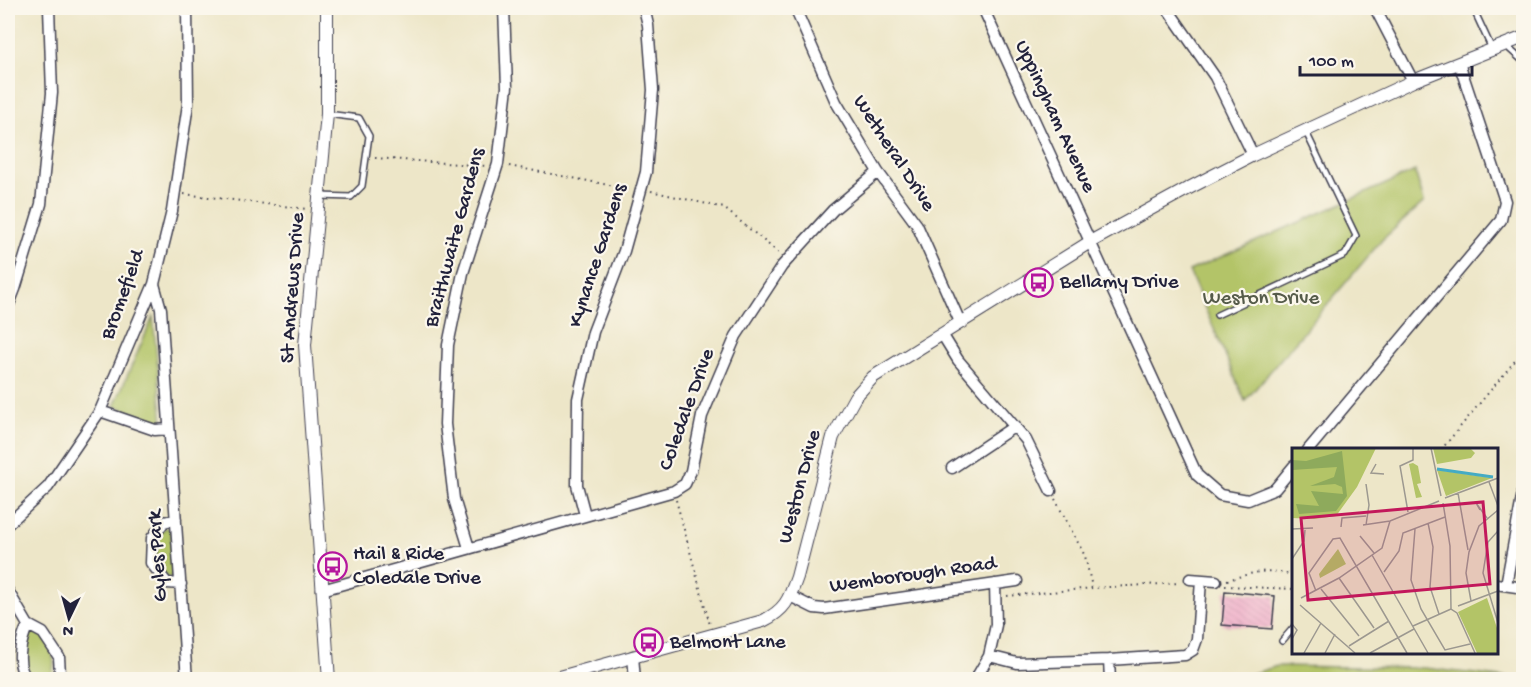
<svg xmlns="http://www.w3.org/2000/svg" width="1531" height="687" font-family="'Gochi Hand',sans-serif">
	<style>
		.green { fill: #b3c467; stroke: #6a7351; stroke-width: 1.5 }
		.building { fill: url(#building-back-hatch) }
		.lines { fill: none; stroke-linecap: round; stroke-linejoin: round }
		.service-casing { stroke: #403f50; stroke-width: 8 }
		.minor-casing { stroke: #403f50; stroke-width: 13 }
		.tertiary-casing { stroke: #403f50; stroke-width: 14 }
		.path { stroke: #403f50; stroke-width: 2; stroke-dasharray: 1.5 4.5; stroke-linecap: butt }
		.service { stroke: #fff; stroke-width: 5 }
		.minor { stroke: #fff; stroke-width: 10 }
		.tertiary { stroke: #fff; stroke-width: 12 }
		.labels { text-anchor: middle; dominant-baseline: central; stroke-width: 4.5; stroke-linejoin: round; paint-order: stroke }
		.street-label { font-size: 21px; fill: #22223b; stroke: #fbf7ec }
		.poi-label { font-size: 21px; fill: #22223b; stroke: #fbf7ec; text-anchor: start }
		.park-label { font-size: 21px; fill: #555b4a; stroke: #fbf7ec }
		.inset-river { fill: none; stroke: #44abc4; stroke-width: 3 }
		.inset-road { fill: none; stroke: #9c9890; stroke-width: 1.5 }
		.view { fill: #c2185b; fill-opacity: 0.15; stroke: #c2185b; stroke-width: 3 }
		.inset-edge { fill: none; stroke: #22223b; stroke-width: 3 }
	</style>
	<defs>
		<pattern id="building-back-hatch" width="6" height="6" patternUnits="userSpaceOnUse" patternTransform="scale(1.5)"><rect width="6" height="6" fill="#efaac6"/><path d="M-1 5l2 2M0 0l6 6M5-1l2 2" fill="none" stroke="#cd92ab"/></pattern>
	</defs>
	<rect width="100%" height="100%" fill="#fbf7ec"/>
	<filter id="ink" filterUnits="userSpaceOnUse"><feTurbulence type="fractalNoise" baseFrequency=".0167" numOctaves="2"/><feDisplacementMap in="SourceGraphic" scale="12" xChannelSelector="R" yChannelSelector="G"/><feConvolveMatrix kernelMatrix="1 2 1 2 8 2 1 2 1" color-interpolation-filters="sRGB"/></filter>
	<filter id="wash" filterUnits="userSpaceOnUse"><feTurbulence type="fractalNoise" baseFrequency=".008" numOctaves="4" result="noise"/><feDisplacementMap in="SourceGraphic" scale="24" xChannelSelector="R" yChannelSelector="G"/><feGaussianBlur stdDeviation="1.35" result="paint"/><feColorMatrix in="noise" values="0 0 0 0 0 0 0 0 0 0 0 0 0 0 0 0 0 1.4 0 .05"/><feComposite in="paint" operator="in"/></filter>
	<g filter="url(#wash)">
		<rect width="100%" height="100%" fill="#ede6c8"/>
		<path class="green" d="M1415,171L1424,202L1382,240L1245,401L1189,271Z
			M153,317L163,423L114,406Z
			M164,528H168L171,532L173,573L172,577L167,578C152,557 151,550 164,528Z
			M29,630C33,631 40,633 43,636C53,647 58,667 49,679H30L21,660Z
			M1277,666L1424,668L1518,679H1236Z"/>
		<g id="blocks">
			<path class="building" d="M1225,591L1275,596L1272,629L1222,625Z"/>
		</g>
	</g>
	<g filter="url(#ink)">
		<use href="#blocks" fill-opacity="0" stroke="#403f50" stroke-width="1.5"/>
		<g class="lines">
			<defs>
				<path id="service" d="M1473,8L1492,49
					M1505,45L1524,62
					M319,196L351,197L362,186L369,136L359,118L327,114
					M1217,315L1345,255L1356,236L1306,132
					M1282,641L1294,627"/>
				<path id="minor" d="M795,8L836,102L878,172L917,225L960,322
					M983,8L1197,475L1220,495L1248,500L1275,489L1294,466
					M1167,8L1215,77L1253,155
					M1375,8L1413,81
					M154,284L161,309L187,680
					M8,307L15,289L41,204L52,93L49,8
					M942,334L958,360L1026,440L1051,491
					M100,411L155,430L169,429
					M1308,450L1501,220L1505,201L1459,63
					M952,468L1015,426
					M585,515L577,485L578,399L593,332L624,251L646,172L653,90L648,25L644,8
					M176,519L164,522L152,538L151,563L167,583L181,584
					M8,524L48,487L100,411L154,284L172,211L188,104L187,8
					M469,548L454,499L445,424L448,345L463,273L498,164L507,87L504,8
					M1190,579L1216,581
					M1496,584L1524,588
					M1506,585L1524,487
					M322,590L674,491L685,484L691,471L702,416L736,336L782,266L833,210L878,172
					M8,591L28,625L43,633L59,657L60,674L57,680
					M790,596L814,608L824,609L1017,581
					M633,656L635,680
					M989,656L1017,663L1109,660L1185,655L1193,650L1197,639L1201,580
					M1109,660L1110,680
					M28,680C14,666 21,639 28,625
					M975,680L989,656L996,625L995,584"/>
				<path id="tertiary" d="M327,8V114L305,345L329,680
					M549,680L763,621C785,610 789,600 797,577L833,437L855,397L873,377L1090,242L1189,188L1253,155L1413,81L1524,37"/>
			</defs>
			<use href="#service" class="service-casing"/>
			<use href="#minor" class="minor-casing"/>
			<use href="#tertiary" class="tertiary-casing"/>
			<path class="path" d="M375,158L486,166
				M509,166L630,189
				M651,191L724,208L780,254
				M184,194L307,209
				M1441,450L1524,350
				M1055,499L1085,556L1092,587
				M676,500L710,625
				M1227,580C1250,574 1270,566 1294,576
				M1225,586L1294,589
				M1007,596L1093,588L1180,583"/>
			<use href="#service" class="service"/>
			<use href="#minor" class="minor"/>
			<use href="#tertiary" class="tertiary"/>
		</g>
	</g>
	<defs>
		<symbol id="bus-ring" viewBox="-11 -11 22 22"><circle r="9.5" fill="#fbf7ec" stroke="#b5179e" stroke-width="1.5"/><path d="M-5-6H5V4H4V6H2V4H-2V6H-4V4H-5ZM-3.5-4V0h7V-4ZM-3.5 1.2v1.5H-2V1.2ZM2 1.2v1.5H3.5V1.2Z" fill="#b5179e"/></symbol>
	</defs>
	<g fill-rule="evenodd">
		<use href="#bus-ring" x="1022" y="266" width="33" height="33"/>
		<use href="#bus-ring" x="316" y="550" width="33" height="33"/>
		<use href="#bus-ring" x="632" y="626" width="33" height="33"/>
	</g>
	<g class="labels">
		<g class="street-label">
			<text transform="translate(1054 117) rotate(65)">Uppingham Avenue</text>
			<text transform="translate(893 154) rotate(57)">Wetheral Drive</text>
			<text transform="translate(456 238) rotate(-75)">Braithwaite Gardens</text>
			<text transform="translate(599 256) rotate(-72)">Kynance Gardens</text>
			<text transform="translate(294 288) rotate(-86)">St Andrews Drive</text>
			<text transform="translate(124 295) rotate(-70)">Bromefield</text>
			<text transform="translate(688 410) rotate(-70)">Coledale Drive</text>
			<text transform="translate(801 487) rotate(-75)">Weston Drive</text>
			<text transform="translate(159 556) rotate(-94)">Gyles Park</text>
			<text transform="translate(913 576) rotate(-8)">Wemborough Road</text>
		</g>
		<g class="poi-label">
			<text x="1060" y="283">Bellamy Drive</text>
			<text x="353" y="555">Hail &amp; Ride<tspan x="353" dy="24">Coledale Drive</tspan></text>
			<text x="670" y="643">Belmont Lane</text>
		</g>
		<g class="park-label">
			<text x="1261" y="299">Weston Drive</text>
		</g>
	</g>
	<g transform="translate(1292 448)">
		<rect width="206" height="206" fill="#ede6c8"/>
		<path d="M0,0H84L65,39L44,68L22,71L0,70ZM141,0H178L183,5L179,10L145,16ZM121,15L126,18L129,35L125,36L130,49L124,50L117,16ZM145,22L200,30L154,48ZM46,101L54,116L28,130L27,126ZM195,150L205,180V205H185L166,164Z" fill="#b3c467"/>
		<path d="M50,3L55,48L44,63L7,66L4,56L27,58L19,43L51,46L50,39L43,36L18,38L42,29L45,19L0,22V12L14,13Z" fill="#8eaa5c"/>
		<path class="inset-river" d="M145,21L201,29"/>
		<path class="inset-road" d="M139,0L149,48M84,16L79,25L92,26M197,34L206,58M74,36L77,57L74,77M166,45L176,102M153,50L206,30M151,55L158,98L159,161L165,165L183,205M188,62L184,55L195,70M116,64L108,18L121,12V0M136,75L141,99L138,139L147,166M71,77L98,73L147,53M49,79L50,70L74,68M0,81L21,80M123,81L119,132L129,161L153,202L178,196M206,83L196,94L191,125L206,175M68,88L82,105M80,107L136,205M0,111L12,93L13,82M92,124L107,103L111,85L153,69M47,130L82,180M29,141L67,188M24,143L17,125L41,91L48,90L115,205M9,150L47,130L90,100L98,73M179,153L174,125L177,104L187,78L206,62M8,157L63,205M166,158L206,143M0,176L5,182L0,191M121,178L159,161M57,198L97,173M12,205L29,175M33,205L43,186M78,205L122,181"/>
		<path class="view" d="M191,54L198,136L16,152L9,70Z"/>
		<rect width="206" height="206" class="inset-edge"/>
	</g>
	<rect width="1531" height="687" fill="none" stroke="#fbf7ec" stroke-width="30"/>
	<g transform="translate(69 618) rotate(185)" stroke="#fbf7ec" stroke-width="4.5" paint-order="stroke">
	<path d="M0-4.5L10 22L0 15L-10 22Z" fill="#22223b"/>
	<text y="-9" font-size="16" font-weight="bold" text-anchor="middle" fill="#22223b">N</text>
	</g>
	<path d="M1300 66v9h172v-9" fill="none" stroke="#22223b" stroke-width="3"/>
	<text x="1309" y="66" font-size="18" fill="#22223b" stroke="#fbf7ec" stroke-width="4.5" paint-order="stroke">100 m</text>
</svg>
